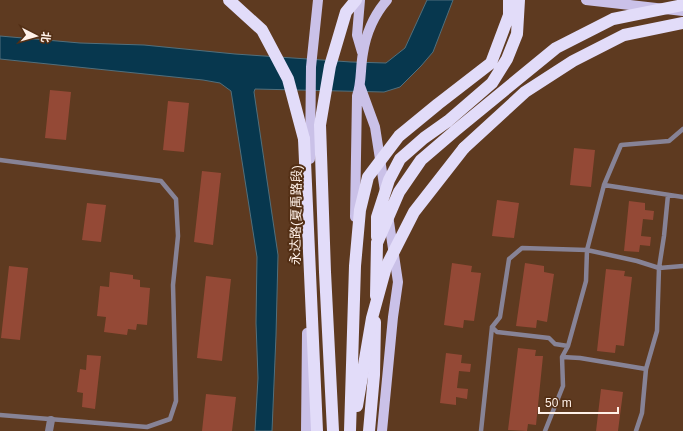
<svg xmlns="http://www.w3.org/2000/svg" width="683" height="431" font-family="Helvetica,'Noto Sans SC',sans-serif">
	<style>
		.water { fill: #07374e; stroke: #516f7c }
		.building { fill: #944936 }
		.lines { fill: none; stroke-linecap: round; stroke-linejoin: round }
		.lane { stroke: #878396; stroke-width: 4.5 }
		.street { stroke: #878396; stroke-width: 8 }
		.primary { stroke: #cac1e8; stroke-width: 10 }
		.highway { stroke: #e2dcf9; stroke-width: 12 }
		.highway-bridge { stroke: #e2dcf9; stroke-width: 12 }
		.labels { text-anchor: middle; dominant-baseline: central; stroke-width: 4; stroke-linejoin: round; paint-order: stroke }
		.street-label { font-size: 13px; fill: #fff1e8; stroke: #532f15 }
	</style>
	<rect width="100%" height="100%" fill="#5e3a20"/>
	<path class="water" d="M427,0H453L433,52L421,66L400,87L384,92L255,89L254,92L278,255L276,335L272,431H255L258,378L256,323L257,257L231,91L220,83L203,80L0,59V36L80,43L144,45L235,54L351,62L386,63L405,48Z"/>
	<path class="building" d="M50,90L71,92L66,140L45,138Z
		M168,101L189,103L184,152L163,150Z
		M574,148L595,150L591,187L570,185Z
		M202,171L221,173L213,245L194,242Z
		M497,200L519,203L514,238L492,236Z
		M629,201L645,203V210L654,211L653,220L643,219L641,236L651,237L650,246L640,245L639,252L624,251Z
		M87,203L106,205L101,242L82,240Z
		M452,263L472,266L471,272L481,273L474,321L464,320L463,328L444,325Z
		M525,263L544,266V272L554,274L547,322L537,320L536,328L516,326Z
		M9,266L28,268L20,340L1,338Z
		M606,269L625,271L624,276L632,277L624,346L616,345L615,353L597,351Z
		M110,272L133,275V279L140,280V287L150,288L147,325L137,324L136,330L128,329L127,335L104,332L106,317L97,316L100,286L109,287Z
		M206,276L231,279L222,361L197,358Z
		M518,348L536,350L535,356H543L536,425L528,424L527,431L508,430Z
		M446,353L462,355L461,363L471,364L470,372L459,371L457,388L468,389L467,399L456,397V405L440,403Z
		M87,355L101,356L95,409L82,407L83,393L77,392L80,369L86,370Z
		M601,389L623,392L618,431H596Z
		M206,394L236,397L232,431H202Z"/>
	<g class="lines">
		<path class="lane" d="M0,160L161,181L176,199L178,236L173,285L176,401L170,419L147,427L0,415
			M604,185L621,145L669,141L683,129
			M492,327L497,332L549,338L555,344L568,346L586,281L587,250L637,261L659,268L664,236L668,195
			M562,357L580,358L646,369
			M481,431L492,327L500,317L509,259L522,248L587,250L604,185L683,197
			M545,431L563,386L562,357L568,346
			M636,431L642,413L646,369L657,331L659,268L683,266"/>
		<path class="street" d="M49,431L51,420"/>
		<path class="primary" d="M360,0L357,35L362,52
			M586,0L683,11
			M360,86L375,127L385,191
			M310,159L311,67L318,0
			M355,217L357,96C362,82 360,68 363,53C366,34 374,15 387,0
			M306,431L307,333
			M382,431L393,317L398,282L388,215"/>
		<path class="highway" d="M229,0L262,30L288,79L304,139
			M464,148L525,92L573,61L624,35L683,23
			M376,296L377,243
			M333,431L325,272L320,125L330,66L346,12L356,0
			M369,431L374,375L375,322"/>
		<path class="highway-bridge" d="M304,139L317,431
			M377,237V217L389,180L400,159L424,138L448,121L492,83L507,59L517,34L519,0
			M377,243L399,192L421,160L456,130L556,48L613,19L683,5
			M357,406L372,318L386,267L414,212L464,148
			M350,431L355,266L360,210L368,177L399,136L438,104L491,63L509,15V0"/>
	</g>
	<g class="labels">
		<g class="street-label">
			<text transform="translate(296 215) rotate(-89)">永达路(夏禹路段)</text>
		</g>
	</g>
	<g transform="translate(36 36) rotate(96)" stroke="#532f15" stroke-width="3" paint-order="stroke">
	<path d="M0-3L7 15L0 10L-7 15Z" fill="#fff1e8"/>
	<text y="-6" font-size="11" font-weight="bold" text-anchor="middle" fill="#fff1e8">北</text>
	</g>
	<path d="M539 407v6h79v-6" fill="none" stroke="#fff1e8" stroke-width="2"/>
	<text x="545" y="407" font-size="12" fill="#fff1e8" stroke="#532f15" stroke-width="3" paint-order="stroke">50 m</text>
</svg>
